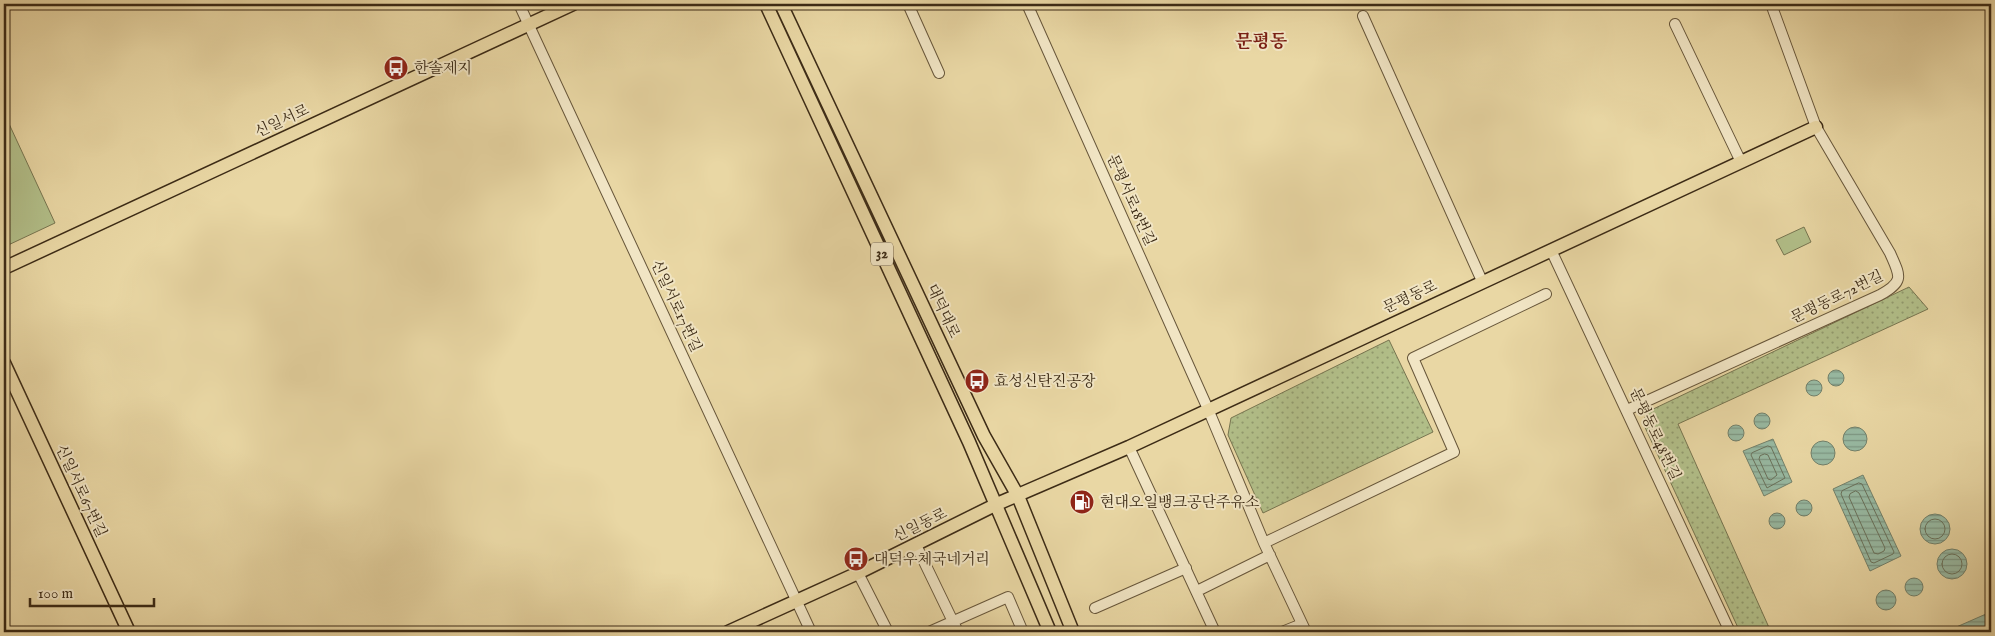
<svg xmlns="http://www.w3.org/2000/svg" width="1995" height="636" font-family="'IM FELL English','Noto Serif KR',serif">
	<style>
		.grass { fill: url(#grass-dots); stroke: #777550 }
		.garden { fill: #b2bf89; stroke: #777550 }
		.water { fill: url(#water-rules); stroke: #73816b }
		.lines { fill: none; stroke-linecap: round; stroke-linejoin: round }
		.shore { stroke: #6a725c; stroke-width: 1 }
		.minor-casing { stroke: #67563a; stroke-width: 12 }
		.major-casing { stroke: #3c2b16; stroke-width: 15 }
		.minor { stroke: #f1e5c4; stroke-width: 10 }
		.major { stroke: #e9d7a4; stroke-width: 12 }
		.labels { text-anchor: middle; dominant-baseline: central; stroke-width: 4; stroke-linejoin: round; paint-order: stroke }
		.shield { fill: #f1e5c4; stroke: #72634a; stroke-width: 1 }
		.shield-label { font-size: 14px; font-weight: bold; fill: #3c2b16 }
		.poi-label { font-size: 15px; fill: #3c2b16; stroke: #f1e5c4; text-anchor: start }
		.street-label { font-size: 15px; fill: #3c2b16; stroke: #f1e5c4 }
		.quarter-label { font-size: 18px; font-weight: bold; fill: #7a1f14; stroke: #f1e5c4 }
	</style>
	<defs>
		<pattern id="grass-dots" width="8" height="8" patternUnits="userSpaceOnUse" patternTransform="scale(1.25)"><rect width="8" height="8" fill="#b2bf89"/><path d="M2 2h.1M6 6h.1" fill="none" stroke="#929b6f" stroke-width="1.8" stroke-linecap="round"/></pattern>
		<pattern id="water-rules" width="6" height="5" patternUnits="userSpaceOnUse" patternTransform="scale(1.25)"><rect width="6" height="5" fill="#98baa3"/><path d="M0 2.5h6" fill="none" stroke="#7d9784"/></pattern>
	</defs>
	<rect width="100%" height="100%" fill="#e9d7a4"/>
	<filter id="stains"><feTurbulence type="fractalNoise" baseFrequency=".004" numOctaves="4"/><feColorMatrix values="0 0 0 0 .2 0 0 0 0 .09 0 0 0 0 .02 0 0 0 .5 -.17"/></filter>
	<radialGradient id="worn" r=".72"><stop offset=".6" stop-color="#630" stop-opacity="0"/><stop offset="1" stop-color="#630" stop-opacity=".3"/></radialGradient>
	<path class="grass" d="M1909,287L1928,309L1678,424L1771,632H1740L1643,423L1647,412Z
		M1389,340L1433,432L1263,513L1228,435L1231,418Z"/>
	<path class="garden" d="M4,113L55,223L4,247Z
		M1804,227L1811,242L1784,255L1776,240Z"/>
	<path class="water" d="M1828 378a8 8 0 1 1 16 0a8 8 0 1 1-16 0Z
		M1806 388a8 8 0 1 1 16 0a8 8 0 1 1-16 0Z
		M1754 421a8 8 0 1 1 16 0a8 8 0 1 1-16 0Z
		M1728 433a8 8 0 1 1 16 0a8 8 0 1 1-16 0Z
		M1843 439a12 12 0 1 1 24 0a12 12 0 1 1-24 0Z
		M1773,439L1792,482L1764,496L1743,451Z
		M1811 453a12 12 0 1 1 24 0a12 12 0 1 1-24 0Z
		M1863,475L1901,556L1870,571L1833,489Z
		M1796 508a8 8 0 1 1 16 0a8 8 0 1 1-16 0Z
		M1769 521a8 8 0 1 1 16 0a8 8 0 1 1-16 0Z
		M1920 529a15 15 0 1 1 30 0a15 15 0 1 1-30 0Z
		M1937 564a15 15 0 1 1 30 0a15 15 0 1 1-30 0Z
		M1905 587a9 9 0 1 1 18 0a9 9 0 1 1-18 0Z
		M1876 600a10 10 0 1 1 20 0a10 10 0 1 1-20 0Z
		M1986,614L1991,626V632H1945Z"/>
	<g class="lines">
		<path class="shore" d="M1768,446L1771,447L1785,478L1767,488L1751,455L1752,453Z
			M1765,454L1768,455L1777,475L1771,480L1768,479L1759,459L1760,456Z
			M1859,483L1862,484L1894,552L1893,554L1874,563L1871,562L1841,494L1842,491Z
			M1856,491L1859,493L1885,548L1884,551L1878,554L1874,553L1849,497L1850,494Z
			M1925 529a10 10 0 1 1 20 0a10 10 0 1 1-20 0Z
			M1942 564a10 10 0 1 1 20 0a10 10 0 1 1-20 0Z"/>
		<defs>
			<path id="minor" d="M519,4L811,632
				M908,4L939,73
				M1027,4L1208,409L1264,543L1306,632
				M1363,16L1482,281
				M1675,24L1741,162
				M1551,250L1730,632
				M1627,410L1880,295C1905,281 1900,276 1890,253L1816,127L1771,4
				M1129,447L1215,632
				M1264,543L1454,452L1413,358L1546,294
				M916,545L958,632
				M858,573L888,632
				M1197,591L1270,555
				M1095,608L1186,568
				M929,632L1008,597L1023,632
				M1282,632L1302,624"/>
			<path id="major" d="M766,4L969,442L1050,632
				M781,4L984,436L1018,496L1073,632
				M4,268L573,4
				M4,363L129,632
				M728,632L858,573L997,504L1129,447L1816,127"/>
		</defs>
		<use href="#minor" class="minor-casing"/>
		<use href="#major" class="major-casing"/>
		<use href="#minor" class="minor"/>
		<use href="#major" class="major"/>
	</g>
	<defs>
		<symbol id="bus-disc" viewBox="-11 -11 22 22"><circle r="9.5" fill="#8f2418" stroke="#f1e5c4"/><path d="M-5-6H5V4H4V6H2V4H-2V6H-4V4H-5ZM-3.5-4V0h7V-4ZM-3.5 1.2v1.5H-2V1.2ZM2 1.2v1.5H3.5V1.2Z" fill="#fff"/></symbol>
		<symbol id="fuel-disc" viewBox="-11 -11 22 22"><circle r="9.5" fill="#8f2418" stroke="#f1e5c4"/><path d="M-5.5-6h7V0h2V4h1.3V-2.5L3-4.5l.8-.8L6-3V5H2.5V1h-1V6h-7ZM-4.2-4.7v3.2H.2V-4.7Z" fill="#fff"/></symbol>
	</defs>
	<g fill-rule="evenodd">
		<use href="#bus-disc" x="382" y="54" width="28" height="28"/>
		<use href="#bus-disc" x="963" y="367" width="28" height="28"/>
		<use href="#fuel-disc" x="1068" y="488" width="28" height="28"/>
		<use href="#bus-disc" x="842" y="545" width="28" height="28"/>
	</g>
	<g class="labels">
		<rect class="shield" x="871" y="242.5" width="22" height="23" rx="4"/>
		<g class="shield-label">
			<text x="882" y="254">32</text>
		</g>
		<g class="poi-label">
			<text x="414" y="68">한솔제지</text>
			<text x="994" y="381">효성신탄진공장</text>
			<text x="1100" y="502">현대오일뱅크공단주유소</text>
			<text x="874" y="559">대덕우체국네거리</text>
		</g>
		<g class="street-label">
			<text transform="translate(282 121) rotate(-25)">신일서로</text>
			<text transform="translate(1131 200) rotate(66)">문평서로18번길</text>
			<text transform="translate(1410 297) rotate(-25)">문평동로</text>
			<text transform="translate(1837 297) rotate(-26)">문평동로72번길</text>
			<text transform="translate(676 306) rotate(65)">신일서로17번길</text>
			<text transform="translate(943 311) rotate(65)">대덕대로</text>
			<text transform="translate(1655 434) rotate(65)">문평동로48번길</text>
			<text transform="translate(81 491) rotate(65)">신일서로67번길</text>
			<text transform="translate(920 525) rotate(-26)">신일동로</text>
		</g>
		<g class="quarter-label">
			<text x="1261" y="42">문평동</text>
		</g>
	</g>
	<rect width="1995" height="636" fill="none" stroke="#e9d7a4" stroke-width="20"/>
	<rect x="5" y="5" width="1985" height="626" fill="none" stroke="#3c2b16" stroke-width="2.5"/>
	<rect x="10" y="10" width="1975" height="616" fill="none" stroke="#3c2b16"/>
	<path d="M30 598v8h124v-8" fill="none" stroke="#3c2b16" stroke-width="2.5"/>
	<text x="38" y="598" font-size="15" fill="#3c2b16" stroke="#f1e5c4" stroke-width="4" paint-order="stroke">100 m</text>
	<rect width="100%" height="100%" filter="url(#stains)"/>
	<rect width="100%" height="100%" fill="url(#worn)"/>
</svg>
